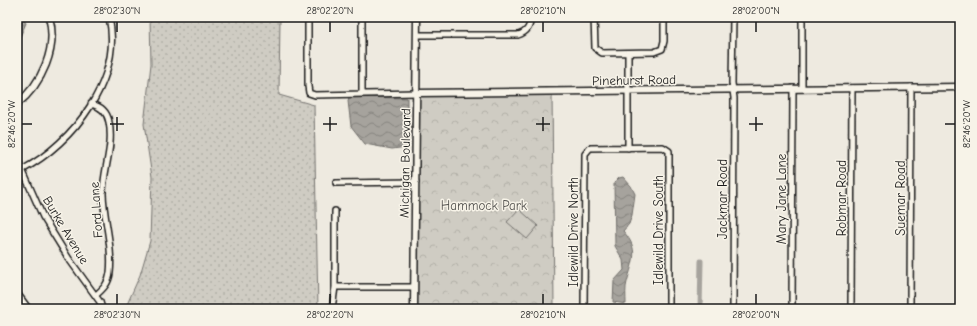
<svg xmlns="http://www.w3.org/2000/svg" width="977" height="326" font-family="'Comic Neue',sans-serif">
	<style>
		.grass { fill: url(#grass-dots); stroke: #767470 }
		.forest { fill: url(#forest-crowns); stroke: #767470 }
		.pitch { fill: #cfccc3; stroke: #767470 }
		.water { fill: url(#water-waves); stroke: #6f6d69 }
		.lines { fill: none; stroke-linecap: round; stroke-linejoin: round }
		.canal { stroke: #a6a39d; stroke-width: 5 }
		.minor-casing { stroke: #1c1c1c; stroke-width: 8 }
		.tertiary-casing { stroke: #1c1c1c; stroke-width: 9 }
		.minor { stroke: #f7f3e8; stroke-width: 5 }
		.tertiary { stroke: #f7f3e8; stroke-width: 6 }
		.ticks { fill: none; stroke: #1c1c1c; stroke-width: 1.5 }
		.labels { text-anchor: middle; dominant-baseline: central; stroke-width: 3; stroke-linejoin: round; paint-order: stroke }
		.street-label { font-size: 13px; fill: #1c1c1c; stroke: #f7f3e8 }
		.park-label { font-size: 13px; fill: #52514e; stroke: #f7f3e8 }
		.neatline { fill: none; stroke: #1c1c1c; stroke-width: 1.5 }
		.ticks-label { font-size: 10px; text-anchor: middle; fill: #1c1c1c }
	</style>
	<defs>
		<pattern id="grass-dots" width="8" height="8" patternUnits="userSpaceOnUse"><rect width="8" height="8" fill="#cfccc3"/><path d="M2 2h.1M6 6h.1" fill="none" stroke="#b1afa7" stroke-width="1.8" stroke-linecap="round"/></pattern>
		<pattern id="forest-crowns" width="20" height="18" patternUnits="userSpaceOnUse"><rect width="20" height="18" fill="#cfccc3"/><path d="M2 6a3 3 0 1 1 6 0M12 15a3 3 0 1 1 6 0" fill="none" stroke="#b1afa7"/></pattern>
		<pattern id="water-waves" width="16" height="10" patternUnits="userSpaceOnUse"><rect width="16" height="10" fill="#a6a39d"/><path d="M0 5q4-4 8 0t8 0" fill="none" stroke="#86847f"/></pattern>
	</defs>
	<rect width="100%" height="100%" fill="#eeeae0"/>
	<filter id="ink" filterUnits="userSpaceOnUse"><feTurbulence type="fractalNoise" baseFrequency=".025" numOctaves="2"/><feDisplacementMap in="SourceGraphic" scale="8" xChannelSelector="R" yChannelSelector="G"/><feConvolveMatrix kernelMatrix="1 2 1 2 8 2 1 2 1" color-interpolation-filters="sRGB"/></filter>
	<g filter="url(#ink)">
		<path class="grass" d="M150,17H280L279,95L314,105L318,309H125L140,275L150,241L152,177L144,124L151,64Z"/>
		<path class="forest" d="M552,92L554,309H415L417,93Z"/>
		<path class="pitch" d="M519,209L538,226L527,239L507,222Z"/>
		<path class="water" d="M17,17H22L26,23L17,44Z
			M349,97L407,98V147L392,149L365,144L351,126L348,101Z
			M623,177L631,186L635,194L632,215L629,224L623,231C640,250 633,260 627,282C625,288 626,297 626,304L613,302L614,281L624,270L623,260L615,246L614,183L619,178Z"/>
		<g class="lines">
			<path class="canal" d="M700,309L701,261"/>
			<defs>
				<path id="minor" d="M308,17V86L309,93L315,95L417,93
					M594,17L595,48L602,53L654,52L662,49L664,41V17
					M417,35H518C528,32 530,26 531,17
					M628,53V148
					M802,88V17
					M362,94V17
					M91,104C100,106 107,111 109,122C114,146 103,170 103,194C104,221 113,246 110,273C109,283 103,289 96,295
					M17,158L43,217L69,259L100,302L102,309
					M22,170C74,142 123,79 109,17
					M336,183L416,182
					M335,287H414
					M332,309L335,287V211
					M584,309L585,154L590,148L663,147L669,151V309
					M733,309L734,98L732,83L733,17
					M792,309L793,88
					M851,309L852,88
					M910,309L911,87"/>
				<path id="tertiary" d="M417,93L960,87
					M17,104C42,84 58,48 49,17
					M17,294L28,309
					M414,309L417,17"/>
			</defs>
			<use href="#minor" class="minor-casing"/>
			<use href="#tertiary" class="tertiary-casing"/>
			<use href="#minor" class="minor"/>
			<use href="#tertiary" class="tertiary"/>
		</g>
	</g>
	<path class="ticks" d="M117,22V32M330,22V32M543,22V32M756,22V32M117,117V131M330,117V131M543,117V131M756,117V131M22,124H32M110,124H124M323,124H337M536,124H550M749,124H763M945,124H955M117,294V304M330,294V304M543,294V304M756,294V304"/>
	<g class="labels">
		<g class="street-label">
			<text transform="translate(634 80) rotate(-1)">Pinehurst Road</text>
			<text transform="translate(405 163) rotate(-89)">Michigan Boulevard</text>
			<text transform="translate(841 198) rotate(-90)">Robmar Road</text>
			<text transform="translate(900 198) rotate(-90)">Suemar Road</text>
			<text transform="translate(722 199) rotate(-90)">Jackmar Road</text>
			<text transform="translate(781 199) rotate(-90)">Mary Jane Lane</text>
			<text transform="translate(96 210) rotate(-94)">Ford Lane</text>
			<text transform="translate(66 230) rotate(59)">Burke Avenue</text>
			<text transform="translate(658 230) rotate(-90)">Idlewild Drive South</text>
			<text transform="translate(573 232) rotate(-90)">Idlewild Drive North</text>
		</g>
		<g class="park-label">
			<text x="484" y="205">Hammock Park</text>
		</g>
	</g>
	<rect width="977" height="326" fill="none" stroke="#f7f3e8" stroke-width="44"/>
	<rect x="22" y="22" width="933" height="282" class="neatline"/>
	<g class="ticks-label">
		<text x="117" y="14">28°02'30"N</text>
		<text x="330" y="14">28°02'20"N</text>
		<text x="543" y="14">28°02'10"N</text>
		<text x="756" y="14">28°02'00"N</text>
		<text transform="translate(966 124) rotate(-90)" y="4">82°46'20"W</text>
		<text transform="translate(11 124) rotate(-90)" y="4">82°46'20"W</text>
		<text x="117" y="318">28°02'30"N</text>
		<text x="330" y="318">28°02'20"N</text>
		<text x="543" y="318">28°02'10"N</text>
		<text x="756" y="318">28°02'00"N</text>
	</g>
</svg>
